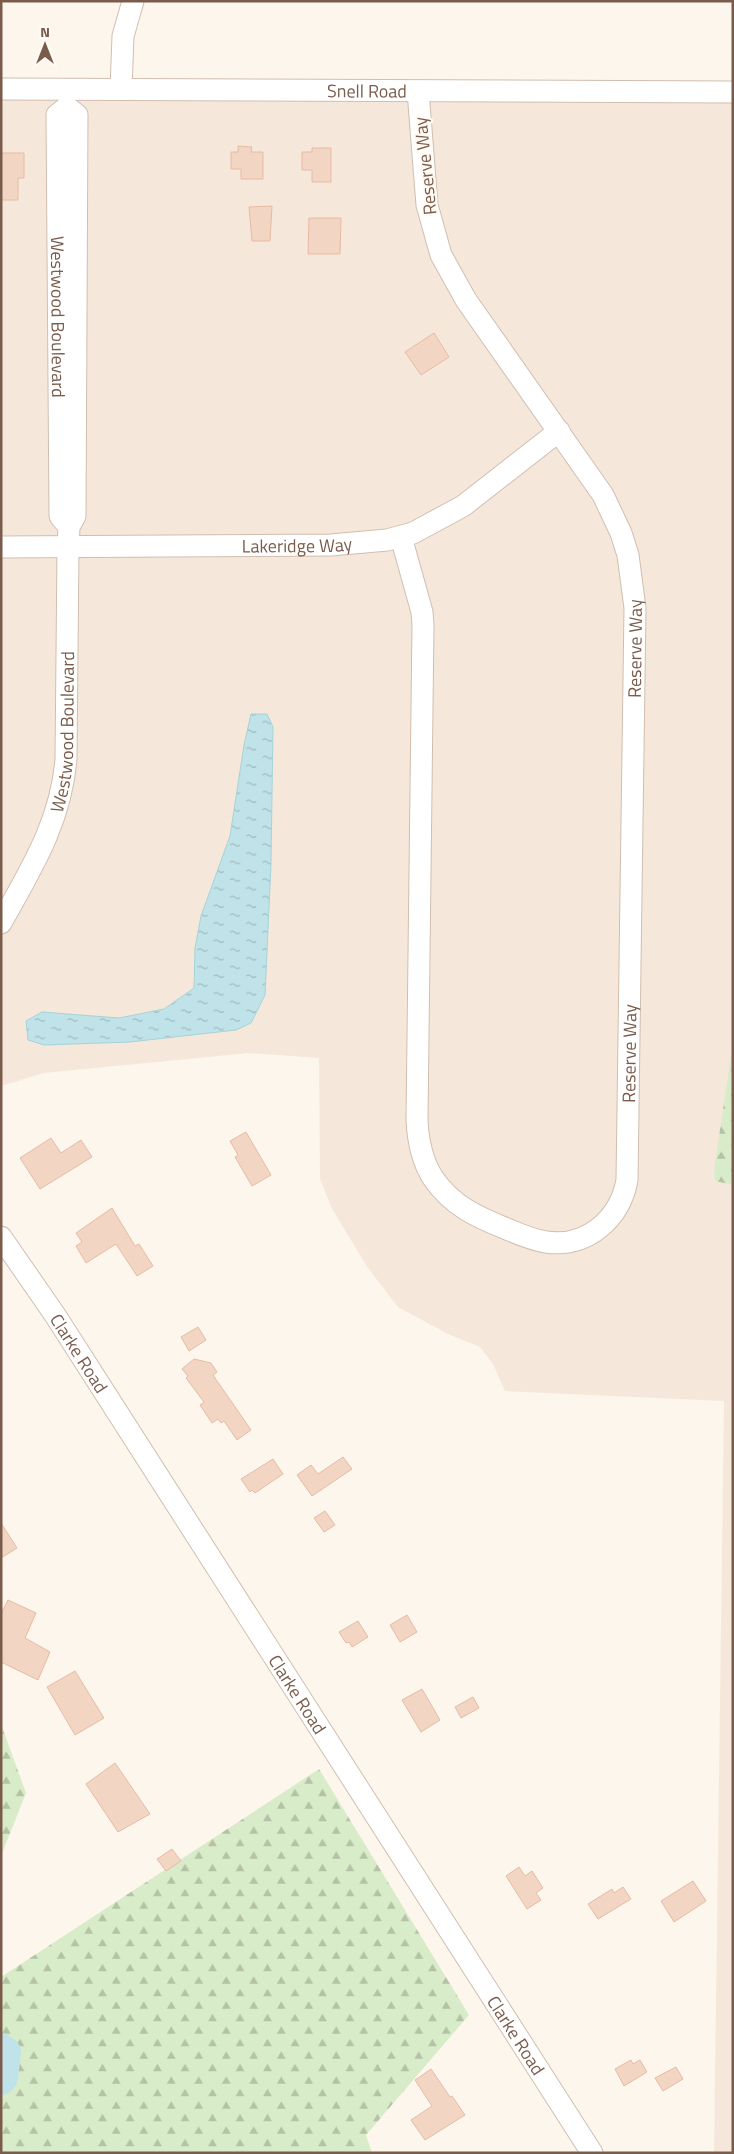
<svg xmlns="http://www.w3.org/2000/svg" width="734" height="2154" font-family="'Titillium Web',sans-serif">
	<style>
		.residential { fill: #f5e8da }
		.forest { fill: url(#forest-firs) }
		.water { fill: url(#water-ripples); stroke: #a5d3da }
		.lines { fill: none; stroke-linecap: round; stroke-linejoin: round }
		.river { stroke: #bfe3e8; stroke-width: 28 }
		.building { fill: #f3d5c3; stroke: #e6bba3 }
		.minor-casing { stroke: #d1beb0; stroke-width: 23 }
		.minor { stroke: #fff; stroke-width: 21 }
		.labels { text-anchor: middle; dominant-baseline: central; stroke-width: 4.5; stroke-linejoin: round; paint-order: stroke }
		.street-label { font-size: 18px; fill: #7a5c4d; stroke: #fffaf3 }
	</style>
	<defs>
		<pattern id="forest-firs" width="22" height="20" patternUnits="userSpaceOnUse" patternTransform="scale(1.25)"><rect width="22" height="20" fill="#d8ecc9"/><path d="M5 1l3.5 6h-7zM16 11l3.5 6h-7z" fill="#b4c2a5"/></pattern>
		<pattern id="water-ripples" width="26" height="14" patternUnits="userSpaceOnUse" patternTransform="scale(1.25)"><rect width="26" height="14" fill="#bfe3e8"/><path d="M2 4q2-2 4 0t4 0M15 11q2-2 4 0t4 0" fill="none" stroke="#a0bbbe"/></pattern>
	</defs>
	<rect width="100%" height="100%" fill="#fdf6ec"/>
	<path class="residential" d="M1,89L733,92V2153H714L724,1401L505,1391L493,1364L480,1347L448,1334L398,1307L368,1268L332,1209L320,1179L319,1058L249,1053L44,1073L1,1086Z"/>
	<path class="forest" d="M733,1042V1185L715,1181L714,1170Z
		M1,1724L26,1793L1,1856Z
		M319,1769L469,2015L366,2135L372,2153H1V1977Z"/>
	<path class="water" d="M251,714H267L273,727L271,863L265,995L251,1023L236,1030L130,1042L44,1045L28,1040L26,1021L42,1012L119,1018L164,1009L194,988L195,948L201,916L230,836L244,745Z"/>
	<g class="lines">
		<path class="river" d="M1,2047L7,2052L4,2078L1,2081"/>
	</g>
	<path class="building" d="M238,146L252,147L251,152H263V179H241V169H231V152H238Z
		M312,148H331V182H312V170H302V152H312Z
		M1,153H24V178H18V200H1Z
		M272,206L270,241H252L249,207Z
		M309,218H341L340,254H308Z
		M434,333L449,357L421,375L405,352Z
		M246,1132L271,1175L252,1186L235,1157L238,1155L230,1141Z
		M51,1138L61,1153L81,1140L92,1157L40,1189L20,1158Z
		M112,1208L135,1246L139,1244L153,1266L137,1276L116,1244L86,1263L76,1246L82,1242L76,1233Z
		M198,1327L206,1340L189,1351L181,1337Z
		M194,1359L211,1363L217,1372L213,1375L251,1430L237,1440L224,1421L221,1423L218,1419L212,1423L200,1405L204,1402L186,1378L188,1376L182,1369Z
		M343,1457L352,1469L312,1496L297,1475L311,1465L318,1474Z
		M273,1459L283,1474L255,1493L252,1490L250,1492L241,1479Z
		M325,1511L335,1525L324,1532L314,1518Z
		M1,1523L17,1548L1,1558Z
		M8,1600L36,1613L25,1638L50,1652L38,1680L1,1662V1614Z
		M407,1615L417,1632L400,1642L390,1625Z
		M358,1621L368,1637L352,1647L349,1642L346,1643L339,1632Z
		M75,1671L104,1718L75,1735L47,1687Z
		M422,1689L440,1720L421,1732L402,1700Z
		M473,1697L479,1708L461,1718L455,1707Z
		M115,1763L150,1814L118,1832L86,1784Z
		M172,1849L181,1861L166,1871L157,1859Z
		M519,1867L525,1876L532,1871L543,1888L536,1893L541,1900L527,1909L506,1876Z
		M693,1881L706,1901L674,1922L661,1901Z
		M623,1887L631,1899L598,1919L588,1904L612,1889L614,1893Z
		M631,2060L633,2064L640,2060L647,2072L624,2086L615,2069Z
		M676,2067L683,2079L663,2091L655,2078Z
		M431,2069L450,2097L452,2096L465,2115L425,2140L411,2120L432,2106L415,2080Z"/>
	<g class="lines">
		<defs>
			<g id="minor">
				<path id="s1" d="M1,89L733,92"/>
				<path d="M121,89L123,36L133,1"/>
				<path id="s2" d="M401,537L422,612L423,625L417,1120C418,1141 422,1161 433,1178C452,1206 477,1217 507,1229C519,1234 532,1240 546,1242C587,1248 620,1219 627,1180L635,608L628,555L621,533L603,495L466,300L441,255L427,205L418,91"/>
				<path id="s3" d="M1,547L331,545L387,540L413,533L463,506L559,431"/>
				<path id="s4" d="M1,923C31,869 61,822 66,759L68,547L69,527L75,516L77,115L67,107L57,115L60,516L69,527"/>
				<path id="s5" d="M1,1237L55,1315L592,2153"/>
			</g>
		</defs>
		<use href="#minor" class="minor-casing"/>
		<use href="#minor" class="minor"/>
	</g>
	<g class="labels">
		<g class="street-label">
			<text stroke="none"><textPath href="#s1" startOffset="366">Snell Road</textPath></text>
			<text transform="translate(425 166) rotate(-96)">Reserve Way</text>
			<text stroke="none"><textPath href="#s4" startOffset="1051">Westwood Boulevard</textPath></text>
			<text stroke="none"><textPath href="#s3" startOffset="296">Lakeridge Way</textPath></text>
			<text stroke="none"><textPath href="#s2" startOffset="1424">Reserve Way</textPath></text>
			<text stroke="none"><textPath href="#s4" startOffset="205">Westwood Boulevard</textPath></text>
			<text stroke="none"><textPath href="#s2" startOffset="1019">Reserve Way</textPath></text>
			<text stroke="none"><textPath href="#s5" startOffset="140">Clarke Road</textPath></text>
			<text stroke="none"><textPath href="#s5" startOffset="545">Clarke Road</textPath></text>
			<text stroke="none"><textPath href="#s5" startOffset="950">Clarke Road</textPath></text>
		</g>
	</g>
	<rect width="734" height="2154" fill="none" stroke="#7a5c4d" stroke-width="5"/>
	<g transform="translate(45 45)" stroke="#fffaf3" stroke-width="4" paint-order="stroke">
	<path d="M0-4L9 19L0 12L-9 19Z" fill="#7a5c4d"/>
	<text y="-8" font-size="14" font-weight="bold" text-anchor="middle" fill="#7a5c4d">N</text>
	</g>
</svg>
